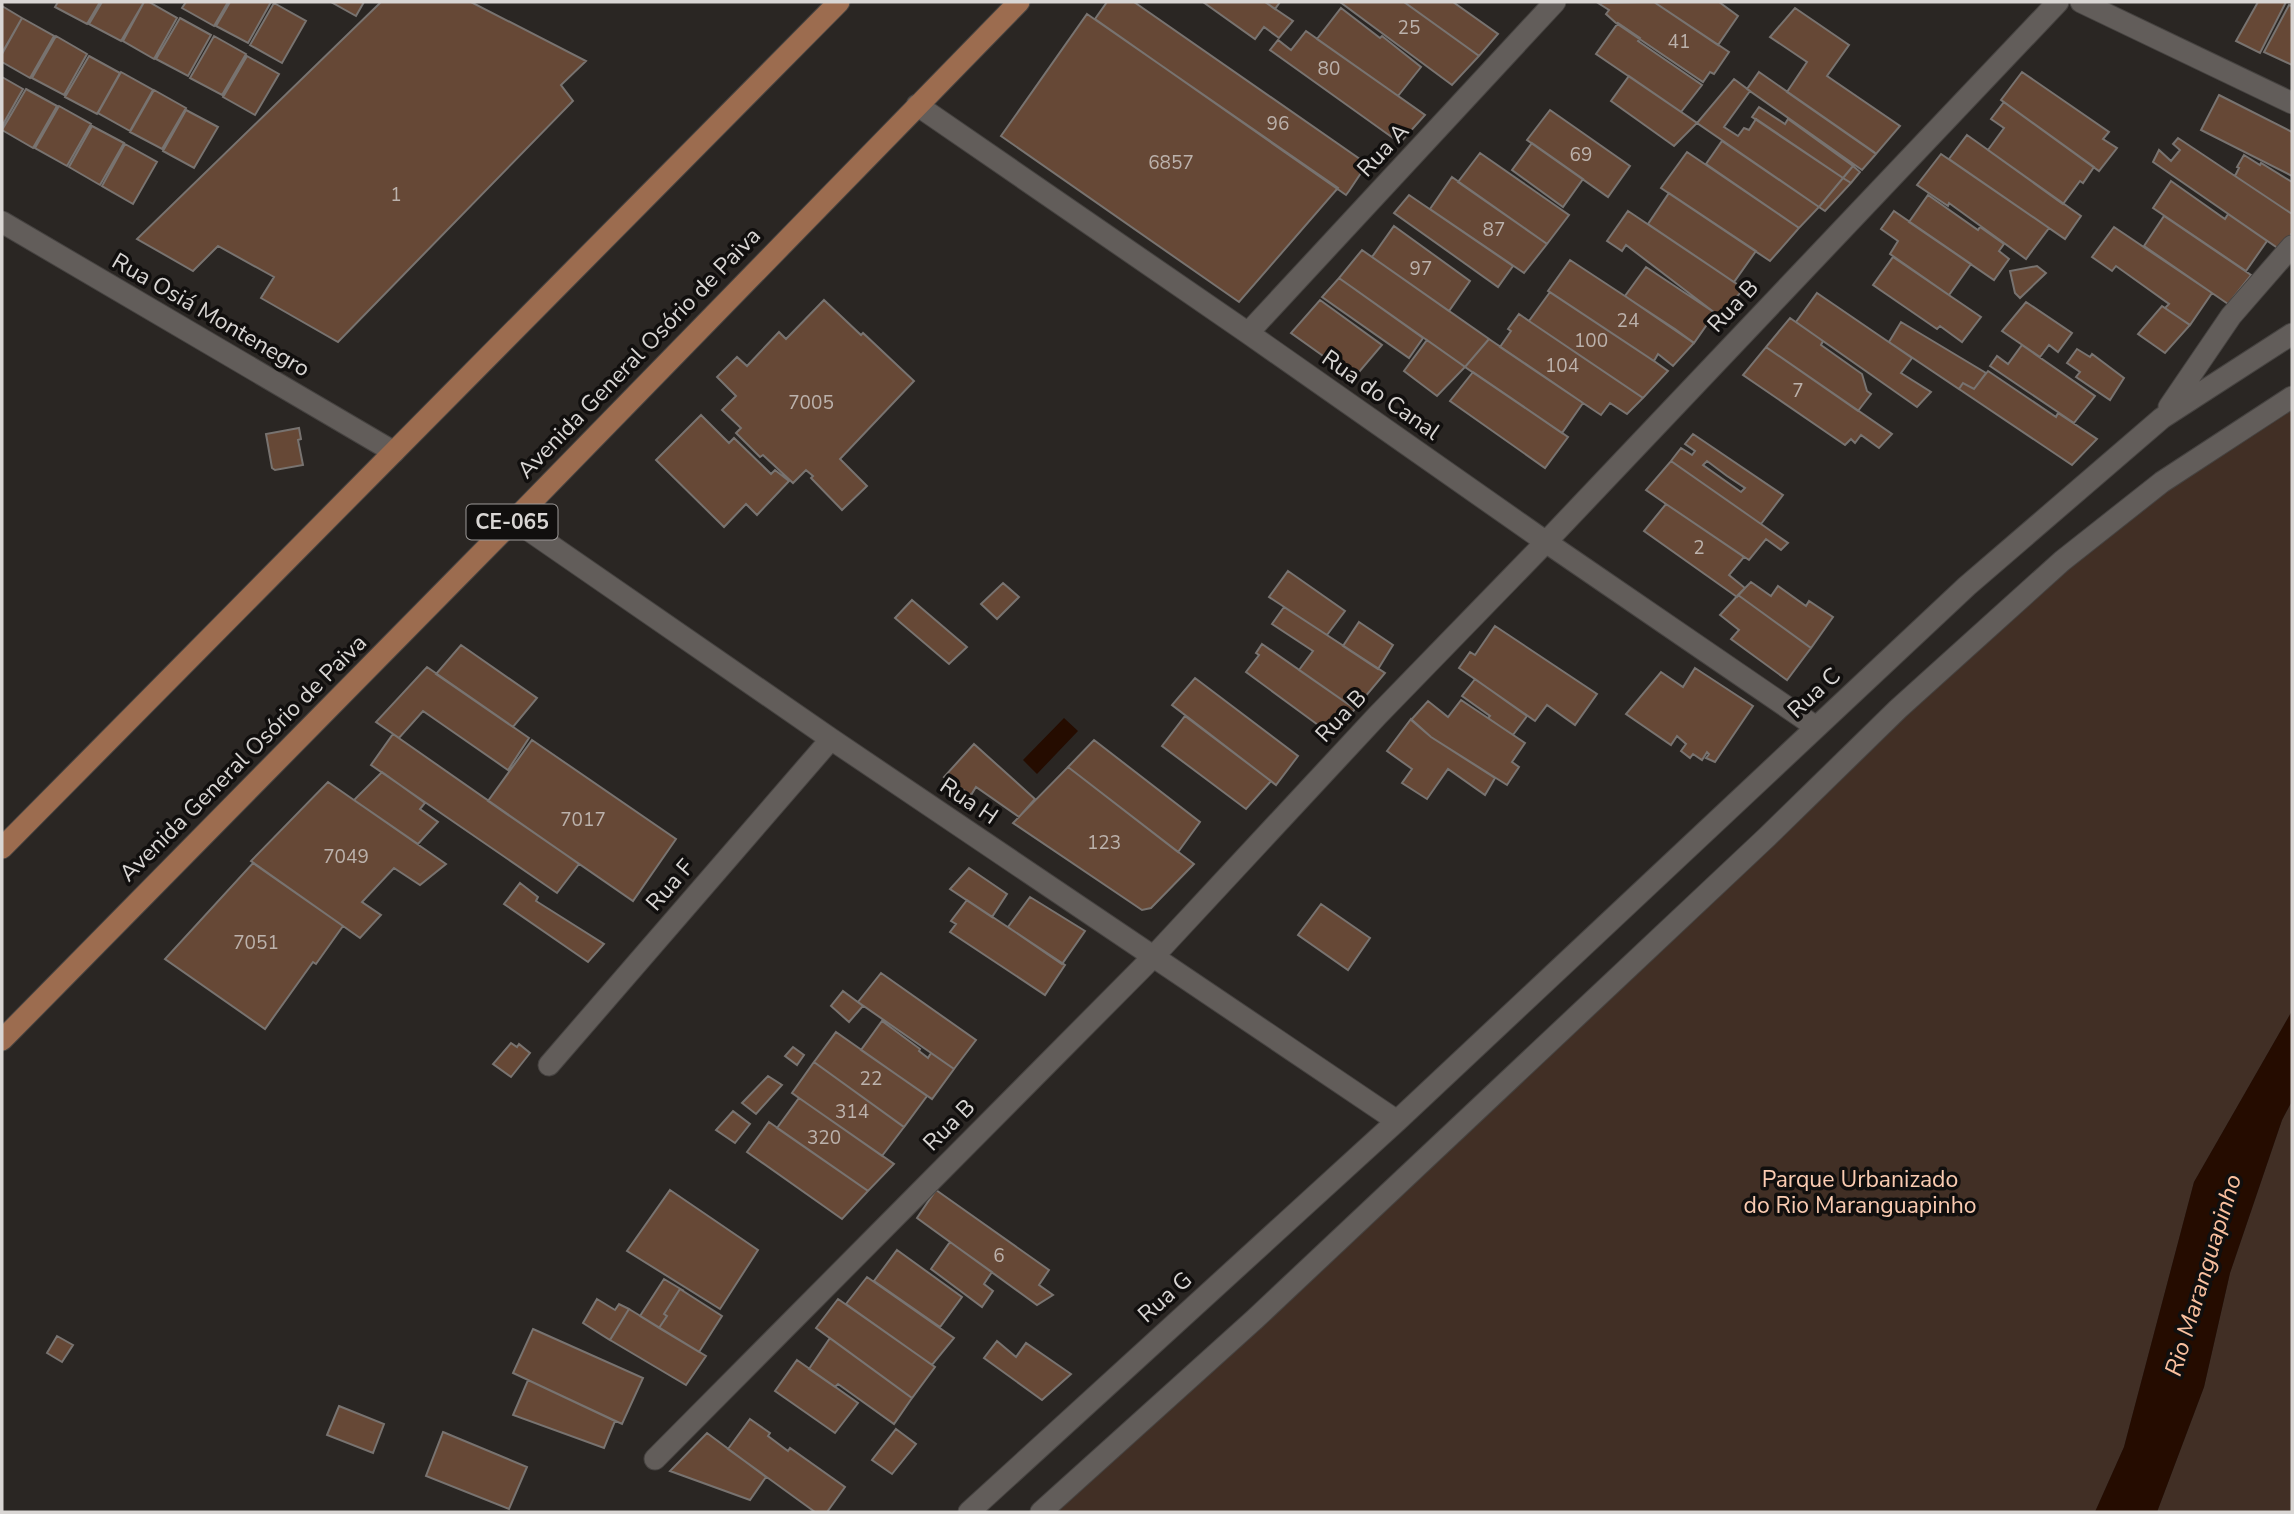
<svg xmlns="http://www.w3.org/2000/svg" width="2294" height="1514" font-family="'Nunito Sans',sans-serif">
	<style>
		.green { fill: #412f25 }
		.water { fill: #250c00 }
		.building { fill: #664836; stroke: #787370; stroke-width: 2; fill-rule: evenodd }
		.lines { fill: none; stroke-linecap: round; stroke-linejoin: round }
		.pedestrian-casing { stroke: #464341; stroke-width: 23 }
		.minor-casing { stroke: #464341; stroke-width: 23 }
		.primary-casing { stroke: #464341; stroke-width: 23 }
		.pedestrian { stroke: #625d5a; stroke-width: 21 }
		.minor { stroke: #625d5a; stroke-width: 21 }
		.primary { stroke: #9c6c4f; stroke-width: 21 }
		.labels { text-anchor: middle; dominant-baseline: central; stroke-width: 7; stroke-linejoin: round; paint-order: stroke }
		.number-label { font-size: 19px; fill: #bcb2ac }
		.shield { fill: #110f0e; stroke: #9d9a99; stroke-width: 2 }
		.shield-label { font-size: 21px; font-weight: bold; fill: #d9d6d4 }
		.street-label { font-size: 23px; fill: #d9d6d4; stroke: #110f0e }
		.park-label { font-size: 23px; fill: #facbb1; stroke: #110f0e }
		.water-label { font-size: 24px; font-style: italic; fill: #fac09f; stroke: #110f0e }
	</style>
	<rect width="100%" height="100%" fill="#2a2623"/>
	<path class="green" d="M2292,397V1011L2194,1182L2124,1447L2095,1512H1041L2062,561Z
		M2292,1101V1512H2157L2204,1387L2230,1273L2282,1120Z"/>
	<path class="water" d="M1064,718L1078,731L1037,774L1023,760Z
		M2292,1011V1101L2282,1120L2230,1273L2204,1387L2157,1512H2095L2124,1447L2194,1182Z"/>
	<path class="building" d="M58,2H100L87,24L55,7Z
		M102,2H144L121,41L89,24Z
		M144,2H149L177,18L154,59L123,41Z
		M186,2H228L214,26L182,8Z
		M230,2H271L248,43L216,26Z
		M331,2H364L356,16Z
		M381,2H471L586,61L561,85L573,101L338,342L261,298L274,277L218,246L193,271L137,239Z
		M1107,2H1134L1367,164L1349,191L1346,195L1095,19Z
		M1203,2H1265L1293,21L1279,38L1264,27L1255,39Z
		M1265,2H1280L1275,9Z
		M1340,2H1404L1479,56L1452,85Z
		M1404,2H1453L1498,34L1479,56Z
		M1654,2H1719L1738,16L1718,45Z
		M1654,2L1729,52L1714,74L1710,72L1703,82L1616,23L1606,14L1609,10L1598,3Z
		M2258,2H2286L2260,53L2236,41Z
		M274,3L306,21L282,63L250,45Z
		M2289,5L2292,6V65L2264,52Z
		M2,6L22,18L2,53Z
		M1341,8L1380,38L1382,36L1421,67L1398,96L1317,39Z
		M1795,8L1849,45L1827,76L1900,126L1876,154L1787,92L1807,62L1770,37Z
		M1087,14L1338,188L1239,302L1001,136Z
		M22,18L54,36L30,78L2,62V54Z
		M180,18L211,35L188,76L156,59Z
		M1618,23L1640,38L1638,41L1702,85L1681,112L1596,54Z
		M1306,31L1425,115L1400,143L1270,50L1278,40L1291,50Z
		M56,36L87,54L64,95L32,78Z
		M214,36L246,54L222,95L190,78Z
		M89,56L120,73L97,114L65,97Z
		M247,56L279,74L255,115L223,97Z
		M121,72L153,90L130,131L98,113Z
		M1759,72L1874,152L1876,154L1862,170L1747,89Z
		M2022,72L2109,132L2103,139L2117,148L2099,171L2001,100Z
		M1629,76L1697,123L1674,146L1611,101Z
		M2,77L23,89L2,126Z
		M1734,79L1750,91L1724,127L1738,136L1744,128L1749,130L1756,119L1843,178L1819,207L1697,123Z
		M26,89L57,106L33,148L2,130Z
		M154,90L186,108L162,149L130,132Z
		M2219,95L2292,132V176L2201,130Z
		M2004,102L2094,167L2083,183L2080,181L2063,204L1988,150L2004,128L1991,119Z
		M59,106L91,124L67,166L35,148Z
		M1759,107L1785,124L1788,119L1853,166L1843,178L1752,117Z
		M186,110L218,127L194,168L163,151Z
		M1550,110L1630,166L1608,197L1527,140Z
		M92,126L124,143L100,185L69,167Z
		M1967,135L2081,216L2065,239L1949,159Z
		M2178,138L2292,214V233L2282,251L2153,162L2159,150L2171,161L2180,150L2173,144Z
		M1722,141L1816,205L1819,207L1799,228L1706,164Z
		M1532,143L1583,179L1563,207L1512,170Z
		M125,144L157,162L133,204L102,186Z
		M1687,152L1799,228L1770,261L1661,188Z
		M1480,153L1569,215L1547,244L1458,182Z
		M1941,154L2049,228L2026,259L1949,203L1948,206L1917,185Z
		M2244,155L2260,165L2261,163L2292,182V214L2235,176L2239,168L2237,167Z
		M1853,166L1860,172L1851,183L1843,178Z
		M1452,177L1547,244L1524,273L1430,209Z
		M1843,178L1851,183L1825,211L1819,207Z
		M2171,181L2225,219L2228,214L2267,241L2246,271L2153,208Z
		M1669,193L1756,251L1734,282L1648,224Z
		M1409,195L1513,266L1498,287L1394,213Z
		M1928,195L1978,230L1980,227L2004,244L1999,251L2009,259L1994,280L1909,222Z
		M1628,211L1734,282L1744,289L1719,316L1626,245L1622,251L1607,241Z
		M1894,211L1971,264L1949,295L1890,254L1898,241L1881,229Z
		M2164,216L2251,275L2228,304L2144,246Z
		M1394,226L1470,281L1449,311L1372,257Z
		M2114,227L2212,293L2190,325L2165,308L2169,304L2116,266L2112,271L2092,257Z
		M1362,250L1489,339L1465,367L1339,278Z
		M1893,257L1981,317L1962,342L1940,326L1937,329L1873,285Z
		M1570,260L1675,329L1694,343L1673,366L1658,354L1654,361L1548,291Z
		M2037,266L2046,273L2020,298L2015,293L2010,271Z
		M1646,267L1715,313L1694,343L1625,296Z
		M1339,278L1423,338L1409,358L1322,297Z
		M1550,292L1654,361L1668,371L1643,398L1529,321Z
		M1817,293L1912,358L1901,373L1931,392L1917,407L1796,322Z
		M824,300L861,335L863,333L914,381L840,459L867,486L842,510L811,478L813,476L806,470L793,483L763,455L760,457L736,433L741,428L722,410L736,396L717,377L737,357L747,366L779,332L786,339Z
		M1320,300L1382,345L1354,378L1291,333Z
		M2026,302L2072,333L2058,352L2049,345L2040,357L2002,331Z
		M2162,306L2190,325L2165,353L2138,334Z
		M1519,314L1529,321L1643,398L1627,414L1610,403L1601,415L1583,403L1500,347L1511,331L1508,329Z
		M1790,318L1823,341L1821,345L1862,374L1867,391L1871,394L1858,411L1766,347Z
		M1901,322L1986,373L1974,389L1963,383L1959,389L1889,342Z
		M1489,339L1583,403L1562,433L1465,367Z
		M1427,340L1465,367L1437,396L1404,371Z
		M2022,345L2095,396L2074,423L1990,366L1997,356L2008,364Z
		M1766,347L1892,434L1879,448L1861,435L1855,443L1851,439L1845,445L1743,375Z
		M2077,349L2090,357L2092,354L2124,378L2110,400L2076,377L2080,372L2067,363Z
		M1988,371L2056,417L2058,413L2097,439L2072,465L1959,389L1963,383L1974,389Z
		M1473,372L1568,437L1545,468L1450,401Z
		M701,415L729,443L734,438L771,474L775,470L789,481L757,515L746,504L724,527L656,460Z
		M299,428L301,439L298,440L303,465L275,470L272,468L266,434Z
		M1693,434L1783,495L1761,524L1671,461L1681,448L1692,455L1695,451L1685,444ZM1707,461L1727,476L1745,488L1741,492L1703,465Z
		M1671,461L1761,524L1788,543L1781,550L1766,539L1749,560L1666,504L1646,490Z
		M1666,504L1744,557L1729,575L1745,588L1737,597L1644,531Z
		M1288,571L1345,611L1327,635L1269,597Z
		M1751,582L1771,596L1778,586L1806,606L1809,601L1833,617L1811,648L1738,595Z
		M1003,583L1019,597L997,619L981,604Z
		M1738,595L1811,648L1787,680L1731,639L1739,630L1720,615Z
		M912,600L967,647L949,664L895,618Z
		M1284,607L1385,673L1355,709L1299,670L1313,651L1272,624Z
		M1359,622L1393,645L1378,669L1343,646Z
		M1495,626L1597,694L1575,725L1547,705L1535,721L1459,668L1470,652L1475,655Z
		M1262,644L1355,709L1333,736L1246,672L1259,655L1256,653Z
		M461,645L537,698L513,727L436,674Z
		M427,667L529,738L508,770L423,711L399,738L376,722Z
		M1695,668L1753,706L1715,762L1706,758L1709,754L1707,752L1702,760L1693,754L1690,758L1681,751L1686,744L1677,736L1671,745L1626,714L1661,672L1683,687Z
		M1195,678L1298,756L1276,785L1172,705Z
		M1475,679L1527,716L1513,735L1488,718L1490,716L1462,696Z
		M1461,700L1525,743L1512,762L1519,767L1507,785L1431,737L1411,720L1428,701L1448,717Z
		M1185,716L1271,781L1246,809L1162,746Z
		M1411,719L1431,737L1495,778L1485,795L1448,769L1427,799L1402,783L1412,769L1387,751Z
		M393,734L579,864L557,893L371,765Z
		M532,740L676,839L633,901L488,801Z
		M1094,740L1200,822L1178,852L1068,767Z
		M974,744L1035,799L1019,817L976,787L971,795L944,777Z
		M1068,767L1194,864L1151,908L1142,910L1013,823Z
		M382,772L425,803L420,809L438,822L418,844L354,800Z
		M328,782L446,864L420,885L394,868L362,902L381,915L360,938L251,861Z
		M253,863L343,926L316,964L313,962L265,1029L165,959Z
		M969,868L1007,894L992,917L950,889Z
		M520,883L538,897L536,901L604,944L588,962L504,904Z
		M1030,897L1085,931L1062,964L1008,927Z
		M967,900L1065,965L1045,995L950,932L956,924L951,921Z
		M1321,904L1370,938L1348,970L1298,935Z
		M881,973L976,1040L954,1069L858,1002Z
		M843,991L863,1006L849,1022L831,1006Z
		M882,1021L920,1049L919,1051L928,1058L931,1053L954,1069L932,1099L861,1050Z
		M836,1032L927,1096L904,1127L814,1062Z
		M511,1043L517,1047L519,1044L530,1053L511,1077L493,1064Z
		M793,1047L804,1055L797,1065L785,1056Z
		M814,1062L904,1127L882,1156L792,1093Z
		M768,1076L782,1085L756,1114L742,1103Z
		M799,1098L894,1164L868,1191L777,1128Z
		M733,1111L750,1124L735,1143L716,1130Z
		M769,1122L868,1191L842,1219L747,1152Z
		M670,1190L758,1250L720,1309L627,1251Z
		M936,1190L1049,1270L1039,1285L1053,1295L1037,1305L917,1218Z
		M950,1242L992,1272L984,1284L993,1291L982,1307L931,1269Z
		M897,1250L962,1297L940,1327L874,1281Z
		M867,1277L954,1338L932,1365L846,1304Z
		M664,1279L684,1291L680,1289L664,1314L667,1316L659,1328L640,1316Z
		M680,1289L722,1316L699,1352L659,1328L667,1316L664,1314Z
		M597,1299L615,1310L619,1304L629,1309L610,1340L583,1323Z
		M838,1299L935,1367L912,1398L816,1328Z
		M629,1309L706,1356L686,1385L610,1340Z
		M533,1329L643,1378L622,1424L513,1373Z
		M57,1336L73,1345L62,1362L47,1353Z
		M830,1338L912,1398L894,1424L838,1384L835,1387L809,1369Z
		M997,1341L1016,1357L1026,1343L1071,1374L1042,1400L984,1358Z
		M797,1360L858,1403L835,1433L775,1391Z
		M528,1380L615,1421L604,1448L513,1415Z
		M339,1406L384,1424L373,1453L327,1435Z
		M750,1419L770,1433L768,1436L788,1451L790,1448L845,1487L827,1512H815L728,1449Z
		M896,1429L916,1444L892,1474L872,1460Z
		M443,1432L527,1467L509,1509L426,1476Z
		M707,1433L766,1477L750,1500L670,1471Z"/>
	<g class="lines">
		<defs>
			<path id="pedestrian" d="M1041,1512L1255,1319L1767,837L1898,709L2062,561L2162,482L2292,397"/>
			<path id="minor" d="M2081,2L2292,103
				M917,105L1248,333L1546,542L1816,727
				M2,222L394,452
				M1248,333L1555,2
				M2169,407L2231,316L2292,246
				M514,520L831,739L1397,1121
				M549,1065L831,739
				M655,1459L1153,957L1377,716L1546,542L2058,2
				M969,1512L1397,1121L1967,586L2162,418L2292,334"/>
			<path id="primary" d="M2,848L839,2
				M2,1040L514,520L1019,2"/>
		</defs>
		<use href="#pedestrian" class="pedestrian-casing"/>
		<use href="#minor" class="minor-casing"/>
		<use href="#primary" class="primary-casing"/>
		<use href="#pedestrian" class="pedestrian"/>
		<use href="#minor" class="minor"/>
		<use href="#primary" class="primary"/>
	</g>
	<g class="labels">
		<g class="number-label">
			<text x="1409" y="28">25</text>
			<text x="1679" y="42">41</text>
			<text x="1329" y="69">80</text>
			<text x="1278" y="124">96</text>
			<text x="1581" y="155">69</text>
			<text x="1171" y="163">6857</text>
			<text x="396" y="195">1</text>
			<text x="1494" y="230">87</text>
			<text x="1421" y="269">97</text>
			<text x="1628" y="321">24</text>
			<text x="1591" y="341">100</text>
			<text x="1562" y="366">104</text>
			<text x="1798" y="391">7</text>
			<text x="811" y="403">7005</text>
			<text x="1699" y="548">2</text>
			<text x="583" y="820">7017</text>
			<text x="1104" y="843">123</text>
			<text x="346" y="857">7049</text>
			<text x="256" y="943">7051</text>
			<text x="871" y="1079">22</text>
			<text x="852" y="1112">314</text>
			<text x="824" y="1138">320</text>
			<text x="999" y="1256">6</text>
		</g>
		<rect class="shield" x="466.5" y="504.5" width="91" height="35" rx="5"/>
		<g class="shield-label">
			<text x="512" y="522">CE-065</text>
		</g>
		<g class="street-label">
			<text transform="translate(1383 150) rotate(-47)">Rua A</text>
			<text transform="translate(1733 306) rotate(-47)">Rua B</text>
			<text transform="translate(211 315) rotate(30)">Rua Osiá Montenegro</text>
			<text transform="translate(639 353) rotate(-46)">Avenida General Osório de Paiva</text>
			<text transform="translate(1381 395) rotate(35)">Rua do Canal</text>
			<text transform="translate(1814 693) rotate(-43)">Rua C</text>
			<text transform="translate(1341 716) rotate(-47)">Rua B</text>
			<text transform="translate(243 758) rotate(-45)">Avenida General Osório de Paiva</text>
			<text transform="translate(969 801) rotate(34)">Rua H</text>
			<text transform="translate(670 885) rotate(-49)">Rua F</text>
			<text transform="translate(949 1125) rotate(-45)">Rua B</text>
			<text transform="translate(1165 1297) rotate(-42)">Rua G</text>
		</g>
		<g class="park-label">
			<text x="1860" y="1179">Parque Urbanizado<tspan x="1860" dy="26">do Rio Maranguapinho</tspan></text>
		</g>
		<g class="water-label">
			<text transform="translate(2203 1275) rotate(-73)">Rio Maranguapinho</text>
		</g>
	</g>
	<rect width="2294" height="1514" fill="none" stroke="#d9d6d4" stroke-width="7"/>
</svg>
